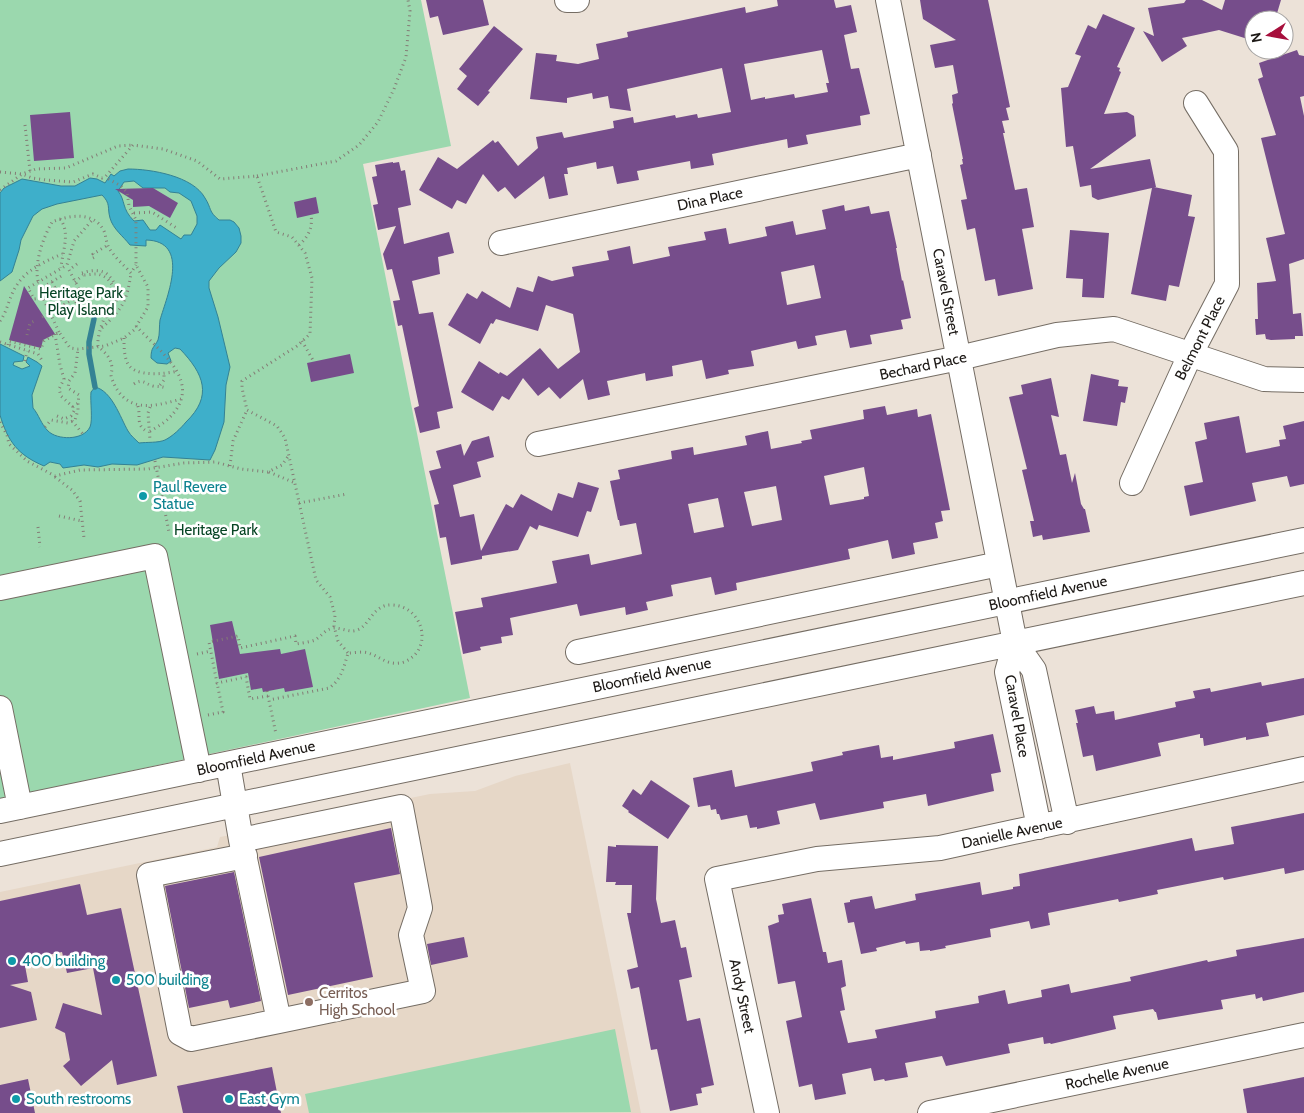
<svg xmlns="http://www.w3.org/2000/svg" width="1304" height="1113" font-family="Cabin,sans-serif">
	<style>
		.built { fill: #e6d7c7 }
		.green { fill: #9bd8ae }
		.water { fill: #3eafca; stroke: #348294; fill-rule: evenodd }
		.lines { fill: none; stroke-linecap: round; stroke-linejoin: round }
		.stream { stroke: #348294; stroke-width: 5.5 }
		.building { fill: #764d8b; fill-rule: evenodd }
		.minor-casing { stroke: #756d64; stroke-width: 26 }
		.path { stroke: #847d76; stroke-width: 3; stroke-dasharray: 1 4; stroke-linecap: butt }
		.minor { stroke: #fff; stroke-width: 24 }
		.culture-dot { fill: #0f9aa8; stroke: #fff; stroke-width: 2 }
		.education-dot { fill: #8d6e63; stroke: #fff; stroke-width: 2 }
		.labels { text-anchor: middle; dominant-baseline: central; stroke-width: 5; stroke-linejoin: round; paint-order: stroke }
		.street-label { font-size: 15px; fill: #1e1a17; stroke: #fff }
		.park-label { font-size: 15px; fill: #064424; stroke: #fff }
		.culture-label { font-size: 15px; fill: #0d838f; stroke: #fff; text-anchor: start }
		.education-label { font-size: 15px; fill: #785e54; stroke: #fff; text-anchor: start }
	</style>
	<rect width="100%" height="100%" fill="#ece2d8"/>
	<path class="built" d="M570,763L641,1113H0V892L217,847L220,837L430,794L475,791L515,776Z"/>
	<path class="green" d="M0,0H421L451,146L363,164L470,698L0,799Z
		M615,1029L631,1112L309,1113L305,1094Z"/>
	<path class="water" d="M128,169C151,169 193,176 205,198C212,209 208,211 219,220H230L234,222L239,228L241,236V243L236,252L219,268L209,281V288L218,317L230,367L226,385L224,422L215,450L210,460L163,457L137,465L112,464L98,467L84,465L63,468L60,464L50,462L44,466C18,455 8,442 0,415V344L24,356L23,361L14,362L13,365L22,369L30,366L26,362L28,357L37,362L42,366L32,395L33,408C39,415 41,424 48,431C57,440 83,441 90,427C93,420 90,401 91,392L95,387C112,391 120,417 128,431C131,436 135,439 139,443C147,442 158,443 165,440C173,436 181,428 186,422C213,396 204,374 180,349L175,348L168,353L171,361L167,364L157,363L151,358C151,347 154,348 158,340C160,334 159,326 160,320C167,296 191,241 146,240V246L130,245C123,236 113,229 110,218C107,207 111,204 102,195L57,204L42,209L33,216L21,240L19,250L12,272L0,281V193L4,188L22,179L61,186H75L90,178L97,179L105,183L111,174L114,176L120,171ZM134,181L143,188H165L170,192L179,193L191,201L197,216V224L191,235H184L181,239L160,225L156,230H150L143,220L134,221C121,208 126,201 118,191L124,182Z"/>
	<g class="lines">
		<path class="stream" d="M94,319L89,342V354L95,387"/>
	</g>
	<path class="building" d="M426,0H483L489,25L443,35L438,16L430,18Z
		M777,0H834L836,8L851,5L857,32L844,35L851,69L859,68L870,114L860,116L861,125L806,135L808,144L788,148L787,139L712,154L714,165L691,169L690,161L637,171L639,180L617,184L613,166L597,169L596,162L567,168L568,174H564L568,195L549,199L544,176L515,199L505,187L498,192L483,174L466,204L457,200L452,209L419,190L438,157L457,169L493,140L495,143L498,141L518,166L538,148L536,137L562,132L564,138L614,128L613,121L633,117L634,123L675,115L676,118L697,114L698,118L731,112L722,68L627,89L631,111L610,108L608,96L593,99L592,93L567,98V103L530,99L536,53L557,55L556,61L578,64L599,59L596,44L628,37L627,32L745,7L746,13L778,6ZM822,50L829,83H826L828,92L795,98L794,94L765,99V97L751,100L744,64Z
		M920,0H988L1010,107L1006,108L1009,120L1002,121L1005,133H1003L1015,190L1027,188L1034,227L1022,229L1033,289L998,296L995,279L985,281L975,228L967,230L961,200L967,199L960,165L963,164L962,159H963L952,104L953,103L952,95L958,93L953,65L935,68L930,45L956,40L923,19Z
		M1186,0H1202L1222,10L1225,0H1281L1275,20H1254V41L1219,30L1182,38L1187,46L1162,62L1143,31L1154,36L1148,8L1184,3Z
		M1103,14L1135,28L1117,67L1120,68L1119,71L1121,72L1104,114L1127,112L1134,116L1136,136L1090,169L1150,159L1156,187H1154L1192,195L1188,216L1195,217L1179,287L1169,285L1166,301L1131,294L1152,188L1098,200L1092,197L1091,185L1080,187L1073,146L1066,147L1061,88L1068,87L1081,56L1075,54L1088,25L1096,29Z
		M494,26L523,49L488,91L490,92L478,106L457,89L467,76L459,69Z
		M1297,50L1299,55L1304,56V96L1300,97L1304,116V259L1289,264L1293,314L1301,313L1303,336H1295V339L1271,340L1266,339L1265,334L1256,335L1255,319H1258L1257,283L1276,281L1266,238L1285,234L1261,138L1276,135L1258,79L1263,77L1259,63Z
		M70,112L74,158L34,161L30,115Z
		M393,162V163L399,162L401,171L405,170L411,205L398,208L404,244L449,232L454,253L438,257L440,274L412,281L419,314L433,312L453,408L437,412L440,428L420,433L414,408L419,406L402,325L398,326L393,301L400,300L392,269L387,270L383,254L396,226L378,230L373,205L378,204L372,177L377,176L375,165Z
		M153,188L178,203L170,218L149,206L133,207V200L115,189Z
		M316,197L319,213L297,218L294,202Z
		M844,205L845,211L869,206L871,214L889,211L897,248H896L902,281L903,280L911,318L901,320L903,329L870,335L872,344L850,348L846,330L815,336L817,345L798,349L796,341L751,351L754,366L728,370L729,374L706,379L702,360L672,366L673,376L646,381L645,373L607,381L610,395L588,400L583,379L560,399L549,387L538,396L523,378L509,400L502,396L493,411L461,392L479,361L499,374L500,372L507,376L540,348L558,369L580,352L573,314L546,305L538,331L496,319L493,324L491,323L480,344L448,325L467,293L477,299L482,291L510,308L517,287L533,292L538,276L552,281L574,276L572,267L609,260L607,251L630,246L633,264L670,256L668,247L706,240L704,232L726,228L729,244L767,236L765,227L793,221L796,235L826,229L822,210ZM814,265L821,298L787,305L781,272Z
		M1070,230L1109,233L1104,298L1082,297L1083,279L1066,278Z
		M24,286L55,334L43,340L41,348L9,340Z
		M350,354L354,373L311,382L307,363Z
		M1091,374L1119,380L1118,386L1128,387L1125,403L1121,402L1117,426L1083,421Z
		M1051,378L1059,417L1051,415L1060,455L1066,454L1072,483L1075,473L1081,504L1084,509H1085L1090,532L1043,540L1042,535L1033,537L1030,521H1034L1022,470L1027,469L1009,397L1023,394L1021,385Z
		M885,406L887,415L917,409L918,417L931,414L950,510L941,511L943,521L935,523L938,538L913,543L915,554L892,559L888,540L848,549L850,559L736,583L737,590L715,595L711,577L671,585L673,596L646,602L648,610L626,615L625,607L580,616L577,604L510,618L513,635L501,637L502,643L480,647L481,650L463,654L455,612L483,607L481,598L557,583L552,561L589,554L591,565L642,554L636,523L620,526L619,520H618L610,481L620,479L618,470L672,459L671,451L693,447L694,455L747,445L745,436L768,431L771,449L802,443L801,441L812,439L810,430L864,419L863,410ZM864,467L869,496L864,497V499L830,505L824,476ZM776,486L782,520L752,526L744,492ZM718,498L724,527L694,533L688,504Z
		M1239,416L1246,453L1280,446L1279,440L1286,439L1283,426L1304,421V484L1290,487L1287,476L1252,483L1256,501L1190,516L1184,486L1203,482L1195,442L1207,439L1204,423Z
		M489,436L494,457L477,462L481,477L453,485L460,517L474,514L481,551L506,504L513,508L521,494L552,511L558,493L573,498L578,482L599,488L591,512L587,511L578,537L539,525L537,530L530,526L518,550L482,556V559L451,565L446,537L440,538L434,505L439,504L429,471L441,468L436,451L461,444L464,456L472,441Z
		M232,621L240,654L280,649L281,654L305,649L313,687L285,692L284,688L263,692L262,688L251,690L248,673L219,679L210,625Z
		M1304,678V715L1266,723L1269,736L1246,740V737L1204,746L1203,738H1200V734L1158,743L1161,756L1096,771L1093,755L1083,757L1076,723H1078L1075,710L1094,706L1096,714L1114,711L1115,720L1176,707L1175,702L1195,698L1193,691L1210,688L1211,692L1261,682L1262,686Z
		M993,734L1001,772L991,774L994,791L928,806L926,794L883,802L884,808L820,820L815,803L777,811L780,824L757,829V827L750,828L747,815L721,820L719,814H717L716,809L711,810L710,805L698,807L693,778L732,770L735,787L813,771L811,762L843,755L842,752L879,745L881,758L893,756V760L955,748L954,742Z
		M651,780L690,806L668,839L628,812L629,811L622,806L633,789L641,795Z
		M1304,813V870L1285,874L1284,868L1224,880L1223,877L1157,890L1158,894L1119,902L1118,899L1048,913L1050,925L1031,929L1029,921L990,929L991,937L945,946L946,948L930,951V950L920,951L919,942L906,944L905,941L876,948L877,951L861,954L854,922L848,923L844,903L850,902V900L872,896L875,909L916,900L915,894L980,882L982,895L1013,889V887L1020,886L1019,874L1192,838L1195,851L1234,844L1231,827Z
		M391,828L400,874L354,883L373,977L288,995L259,857Z
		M616,845L658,846L656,899L661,923L675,920L681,948L686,947L692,977L679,980L687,1021L700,1018L714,1085L701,1088L702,1093L696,1094L698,1105L670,1111L657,1049L651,1050L639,987L631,989L627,970L638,967L627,913H631L632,885H615L616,882H606L608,846L616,847Z
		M234,872L261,1001L230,1008L228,1000L189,1008L165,886Z
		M80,884L87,915L121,908L157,1076L117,1085L112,1060L81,1086L63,1066L70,1060L65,1033L55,1028L63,1003L102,1015L93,968L67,973L62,952L24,960L28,982L10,985L31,992L37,1020L0,1028V901Z
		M811,898L823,952H826L828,963L842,960L846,986L841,988L845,1010L840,1011L848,1043L877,1038L875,1030L936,1018L935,1011L979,1003L978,996L1005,990L1008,1004L1042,997L1041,990L1069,984L1071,993L1131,981L1130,977L1207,960L1208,962L1237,956L1236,950L1304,938V992L1263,1001L1262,997L1256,999L1255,994L1221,1000L1223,1009L1158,1020L1156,1012H1155L1153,1009L1113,1016L1116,1029L1051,1044L1050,1043L1044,1044L1043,1037L1008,1044L1010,1053L946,1066L942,1056L905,1063L908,1077L885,1081L884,1079L874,1081L871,1068L842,1074L846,1094L815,1100L812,1084L799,1087L786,1021L802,1017L795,981L778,984L768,926L779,922L778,915L784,914L782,904Z
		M464,937L468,957L431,965L427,944Z
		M272,1067L281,1113H183L177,1086Z
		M1304,1077V1113H1247L1243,1089Z
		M28,1079L35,1113H0V1085Z"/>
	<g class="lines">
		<defs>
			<path id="minor" d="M567,0H577
				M888,0L1015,643L1034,670L1067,822
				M501,243L919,155
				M538,444L959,358L1057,335L1114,329L1264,379L1304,380
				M1132,483L1190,355L1227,284L1226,151L1196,103
				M0,588L155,556L199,770
				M1015,643L1007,672L1039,827
				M578,652L999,564
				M0,708L20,807
				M228,764L241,840L279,1021L423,991L411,935L420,908L401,807L241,840
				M0,811L1304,540
				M0,854L1304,583
				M245,856L149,875L180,1033L191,1039L279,1021
				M767,1113L717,879L817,859L940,848L1304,769
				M930,1113L1304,1035"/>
		</defs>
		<use href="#minor" class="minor-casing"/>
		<path class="path" d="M25,125L30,171
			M0,172L22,174L32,178L46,180L73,182L93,174L102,178L105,177L133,145L163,149L197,161L220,179L257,176L276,232L292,237L305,253L312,278L310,334L297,346L242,381V388L247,410L277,426L285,438L316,580L330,597L335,615L334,626L338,641L348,653
			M257,176L336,161L359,145L378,122L394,89L406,57L410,11L408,0
			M0,190L22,174L36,169L66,168L118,146L133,145
			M134,213L152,212L178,229
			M60,219C71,232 62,253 61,268
			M299,245C308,237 313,228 311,215
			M93,258L95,257L93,254L108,245
			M77,264L69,270L91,311L88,315C119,320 123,277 96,274C92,274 87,275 83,275L82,273
			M82,273C90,270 102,269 108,275C117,283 120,297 114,307C112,312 107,315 104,319C101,326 97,338 98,346C105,353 111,357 112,368C112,372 110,375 112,379C125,414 153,407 181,399
			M38,281C34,263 43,238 52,222C69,215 94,211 104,231C106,236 106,241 108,246C113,256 124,265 131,273L136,265
			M52,282L64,305
			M75,282L83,275
			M43,298L45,286L63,275
			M42,317L74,299L80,309L88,315
			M0,321C7,312 9,298 15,288C25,270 44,262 62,254
			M136,326C160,352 206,383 168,419C163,424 155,428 149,432
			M102,328C123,308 127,301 131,273
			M59,332L43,298L34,299L28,288L67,265L74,241L93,219
			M55,334L60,365L64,379L59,389L61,396L73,407
			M27,335L30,323L37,320
			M124,338C124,346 124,355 127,362C133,378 165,374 178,371
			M302,341L314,362
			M0,342L38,354L43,362
			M8,345L9,341L41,349L44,341L59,332L70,348L78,349L105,346L124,338L134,330L148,307V287L136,265V220L129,206L127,192L121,186L105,177
			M25,361L27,351
			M134,384C143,378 145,384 153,386C158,387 161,386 166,388
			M160,385L164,380V374
			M138,406C141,418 135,425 148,432
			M150,407L148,413L150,440
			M57,416L64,419L71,416L74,411L73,407L78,403L79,395L68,388L69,381L75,373L78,349
			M72,421L83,434
			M0,422L7,435L9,444L27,461L55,476L80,470L148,469L184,463L215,462L241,469L268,472L282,465L289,455
			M45,427L51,420L68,423L75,420L78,410V403
			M155,461L169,532
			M230,466L233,441L247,410
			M269,472L295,483
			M55,477L72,490L80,501L84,538
			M299,503L347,494
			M59,516L82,521
			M38,527L40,547
			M197,654L211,651
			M267,691L276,734
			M268,696L250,699L246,677L217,683L209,642L238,636L240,648L295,636L296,644C302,643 310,642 315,640C322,636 325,629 334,628C342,628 350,633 357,630C370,626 373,603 393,605C424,607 434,650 404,662C388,667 380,656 368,653C362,651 354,653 348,653C344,667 341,680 329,688L269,700
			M208,715L223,712L217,683"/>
		<use href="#minor" class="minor"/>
	</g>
	<g class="culture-dot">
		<circle cx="143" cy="496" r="5"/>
		<circle cx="12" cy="961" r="5"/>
		<circle cx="116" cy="980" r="5"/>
		<circle cx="16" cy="1099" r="5"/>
		<circle cx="229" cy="1099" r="5"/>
	</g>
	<circle class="education-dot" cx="309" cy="1002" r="5"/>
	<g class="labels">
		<g class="street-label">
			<text transform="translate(710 199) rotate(-12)">Dina Place</text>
			<text transform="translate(946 292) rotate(79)">Caravel Street</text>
			<text transform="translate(1200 338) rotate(-63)">Belmont Place</text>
			<text transform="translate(923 366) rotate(-12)">Bechard Place</text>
			<text transform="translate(1048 593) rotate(-12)">Bloomfield Avenue</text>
			<text transform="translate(652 675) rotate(-12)">Bloomfield Avenue</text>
			<text transform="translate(1017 716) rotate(80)">Caravel Place</text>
			<text transform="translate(256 758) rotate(-12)">Bloomfield Avenue</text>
			<text transform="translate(1012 833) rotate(-12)">Danielle Avenue</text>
			<text transform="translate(742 996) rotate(78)">Andy Street</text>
			<text transform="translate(1117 1074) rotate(-12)">Rochelle Avenue</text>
		</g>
		<g class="park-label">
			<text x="81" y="293">Heritage Park<tspan x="81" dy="17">Play Island</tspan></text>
			<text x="216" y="530">Heritage Park</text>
		</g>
		<g class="culture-label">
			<text x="153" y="487">Paul Revere<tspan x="153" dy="17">Statue</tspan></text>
			<text x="22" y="961">400 building</text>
			<text x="126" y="980">500 building</text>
			<text x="26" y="1099">South restrooms</text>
			<text x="239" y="1099">East Gym</text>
		</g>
		<g class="education-label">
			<text x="319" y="993">Cerritos<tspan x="319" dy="17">High School</tspan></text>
		</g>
	</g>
	<g transform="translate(1269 35) rotate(259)"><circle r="24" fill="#ffffff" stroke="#a5a3a2"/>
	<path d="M0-4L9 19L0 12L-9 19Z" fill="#a70f3c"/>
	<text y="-8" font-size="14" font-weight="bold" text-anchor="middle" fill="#1e1a17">N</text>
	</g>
</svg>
